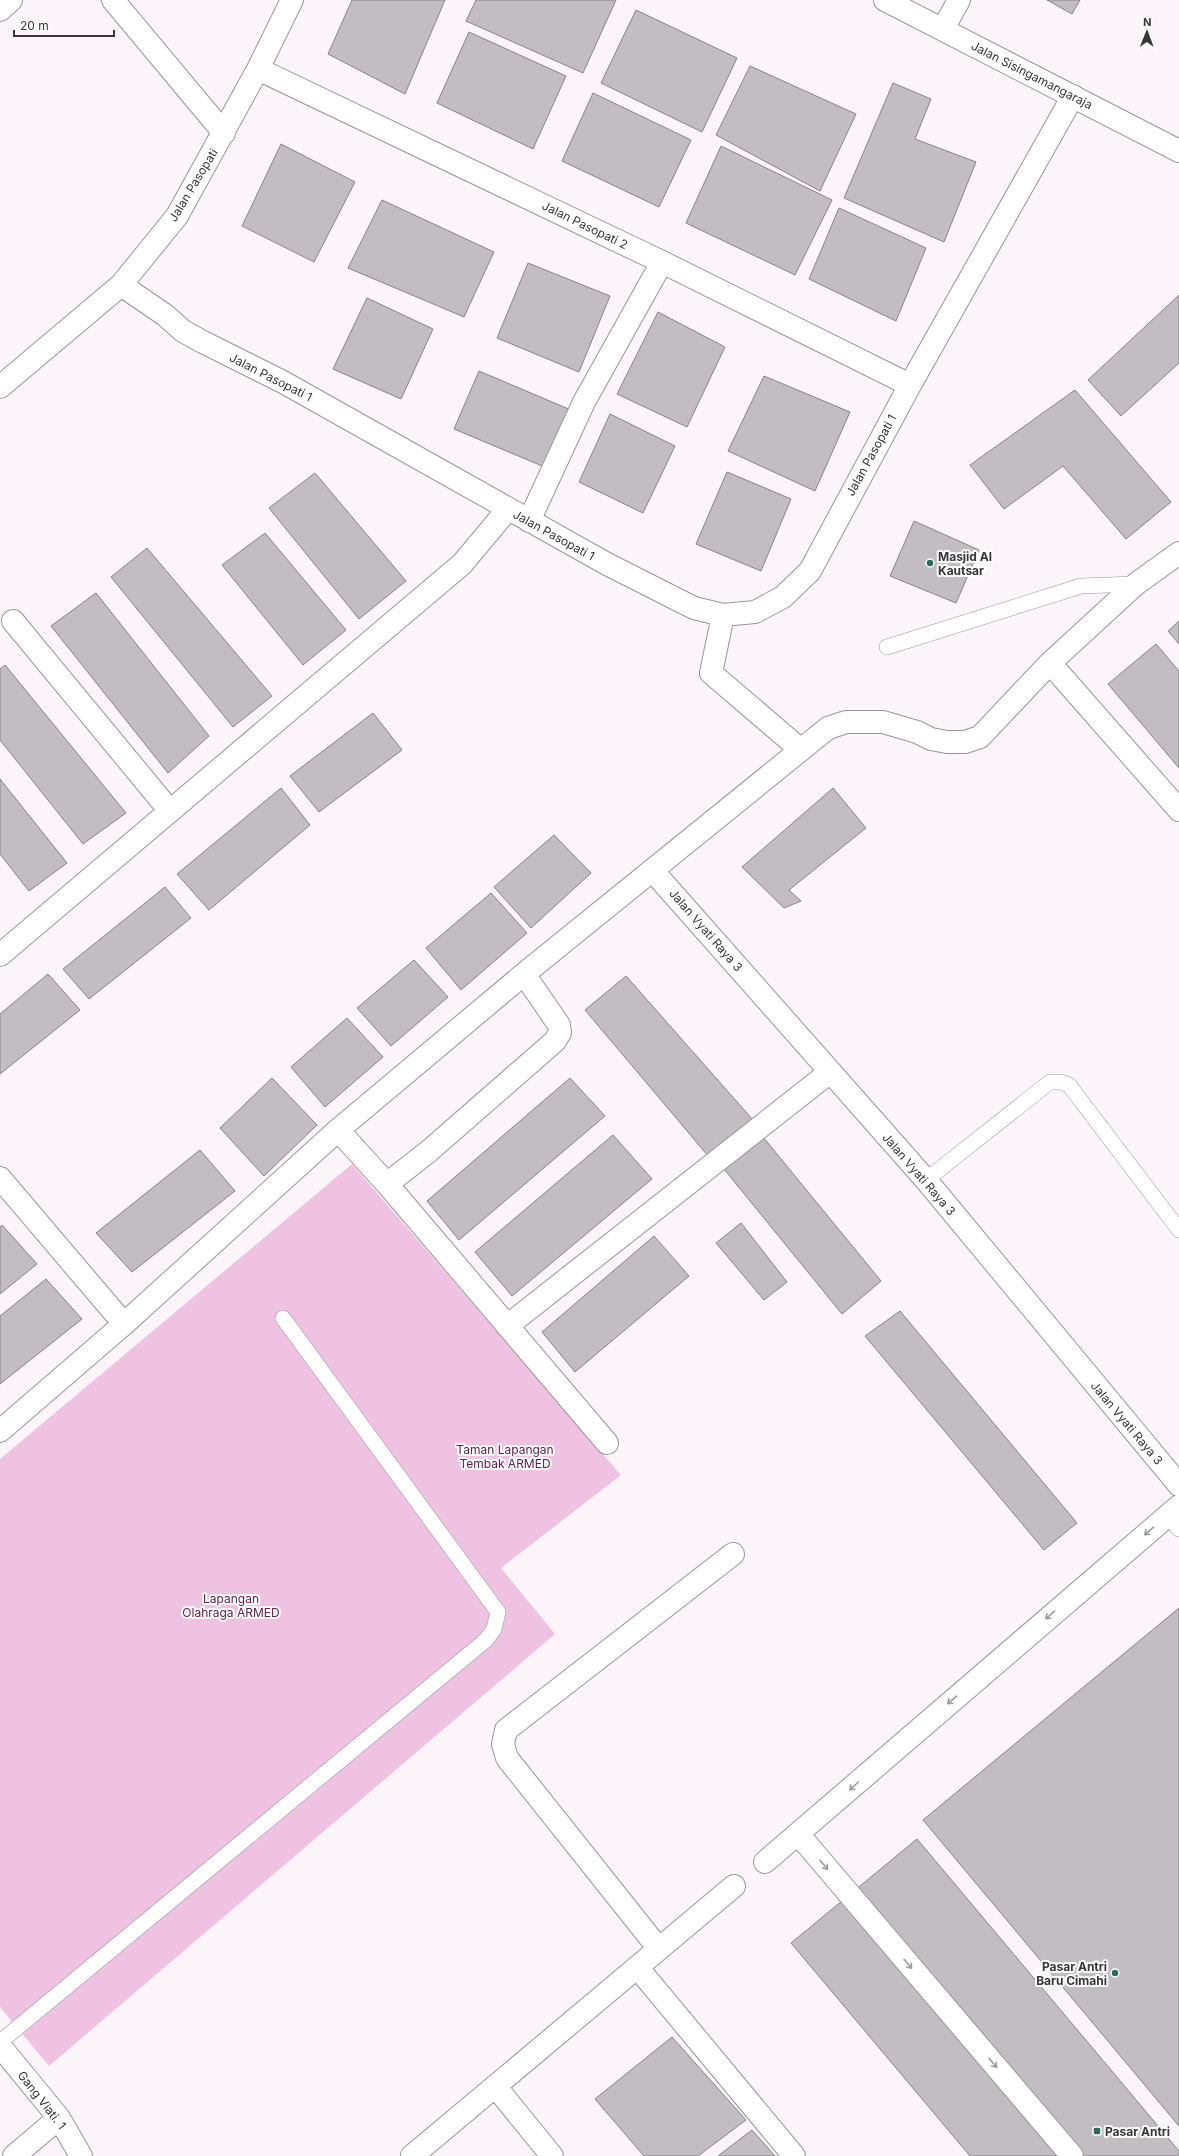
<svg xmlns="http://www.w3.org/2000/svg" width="1179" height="2156" font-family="Inter,sans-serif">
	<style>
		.green { fill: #f0c2e1 }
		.building { fill: #c2bdc1; stroke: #888386 }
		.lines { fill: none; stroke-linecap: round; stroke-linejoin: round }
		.lane-casing { stroke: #9a9598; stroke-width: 16 }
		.street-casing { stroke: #9a9598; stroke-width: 24 }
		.secondary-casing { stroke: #9a9598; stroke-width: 24 }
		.lane { stroke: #fff; stroke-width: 15 }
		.street { stroke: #fff; stroke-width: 22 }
		.secondary { stroke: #fff; stroke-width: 22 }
		.oneway { stroke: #9c9a9b }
		.poi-dot { fill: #2d6c59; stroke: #fff; stroke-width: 1.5 }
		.labels { text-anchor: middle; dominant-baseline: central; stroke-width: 4; stroke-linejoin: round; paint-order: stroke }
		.street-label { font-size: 12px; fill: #383637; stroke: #fff }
		.poi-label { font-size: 12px; font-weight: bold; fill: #383637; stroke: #fff; text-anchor: start }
		.park-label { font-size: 12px; fill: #602151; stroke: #fff }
	</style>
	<rect width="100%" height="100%" fill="#fbf5f9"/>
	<path class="green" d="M352,1164L621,1475L501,1568L555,1634L49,2066L0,2007V1459Z"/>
	<path class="building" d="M352,0H445L405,94L328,54Z
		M476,0H616L583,73L466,21Z
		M1047,0H1080L1072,14Z
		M636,10L737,58L702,132L601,83Z
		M469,32L566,76L533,149L437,103Z
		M750,66L856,114L820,191L716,135Z
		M893,83L931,99L915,139L976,162L944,242L844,198Z
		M593,93L691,140L659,207L562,161Z
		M281,144L355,182L314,262L242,226Z
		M721,146L832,200L795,275L686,223Z
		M382,200L494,252L464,317L348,268Z
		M839,208L926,248L896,321L809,279Z
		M528,263L610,296L579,372L497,338Z
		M1179,295V363L1121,416L1088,380Z
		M367,298L433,329L401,399L333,369Z
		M658,312L725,347L687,427L617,394Z
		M479,371L571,410L547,468L454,429Z
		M764,376L850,412L815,491L728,451Z
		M1075,390L1171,502L1126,539L1063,466L1004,509L970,465Z
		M610,414L675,446L643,513L579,482Z
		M727,472L791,499L761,571L696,544Z
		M315,473L406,581L359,619L269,508Z
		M914,521L979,550L956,603L890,576Z
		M265,533L346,630L303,665L222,565Z
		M147,548L272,696L233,727L111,577Z
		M96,593L209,736L168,773L51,626Z
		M1179,621V644L1168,631Z
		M1156,644L1179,671V768L1108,684Z
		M5,665L126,813L83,844L0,740V669Z
		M373,713L402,750L319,812L290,776Z
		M0,779L67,863L29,891L0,854Z
		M281,788L310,825L209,910L177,874Z
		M833,788L866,828L789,890L801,901L784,908L742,867Z
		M554,835L591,873L531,928L494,887Z
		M165,887L191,918L89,999L63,969Z
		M491,893L527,933L461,990L426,948Z
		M414,960L448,997L391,1046L357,1008Z
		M48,974L80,1010L0,1074V1014Z
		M626,976L753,1120L709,1157L585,1010Z
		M347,1018L383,1057L325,1107L291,1067Z
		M272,1078L317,1125L264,1176L220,1128Z
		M570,1078L605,1116L459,1240L427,1201Z
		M613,1135L652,1179L512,1296L475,1252Z
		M763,1137L881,1281L842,1314L724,1169Z
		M200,1150L235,1191L132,1272L96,1233Z
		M741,1223L787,1282L764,1300L716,1243Z
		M2,1225L37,1264L0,1294V1227Z
		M654,1236L689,1276L575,1372L542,1332Z
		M46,1279L82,1319L0,1384V1316Z
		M900,1311L1077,1523L1044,1550L865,1336Z
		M1179,1608V2126L923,1820Z
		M917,1839L1179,2151V2156H970L791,1943Z
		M672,2037L746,2120L698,2156H644L595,2099Z
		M752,2130L775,2156H718Z"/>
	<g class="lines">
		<defs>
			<path id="lane" d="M887,647L1081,586L1136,584
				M926,1180L1050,1082H1061L1069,1085L1179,1230
				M1167,1515L1179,1529
				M0,2042L486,1640L494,1629L498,1612L283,1318"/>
			<path id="street" d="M113,0L224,133
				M943,29L959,0
				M258,69L662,262L910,385
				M121,285L165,315L183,331L203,342L283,382L607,564L694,608L723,615L755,612L783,597L810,571L910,385L1073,96
				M0,387L121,285L177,216L258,69L292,0
				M529,521L584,402L662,262
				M723,615L711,673L801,750
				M13,621L170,811
				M1050,663L1179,810
				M652,870L926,1180L1179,1485
				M0,955L462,564L508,509
				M338,1130L387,1184L429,1151L555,1041L560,1033L559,1025L524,974
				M0,1178L124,1324
				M387,1184L607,1443
				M507,1326L830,1072
				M0,1431L124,1324L338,1130L524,974L828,728L846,722H883L917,732L931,739L947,742H965L980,737L1050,663L1136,584L1179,553
				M799,1835L1072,2156
				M765,1862L1179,1506
				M659,1949L507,1758L503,1744L506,1730L733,1554
				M637,1967L794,2156
				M0,2046L59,2118L81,2156
				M495,2086L552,2156
				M14,2156L59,2118
				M412,2156L734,1886"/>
			<path id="secondary" d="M885,0L1179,151
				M0,10L11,0"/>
		</defs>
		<use href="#lane" class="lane-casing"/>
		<use href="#street" class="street-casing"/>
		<use href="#secondary" class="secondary-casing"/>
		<use href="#lane" class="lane"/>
		<use href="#street" class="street"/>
		<use href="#secondary" class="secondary"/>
	</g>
	<defs><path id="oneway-shaft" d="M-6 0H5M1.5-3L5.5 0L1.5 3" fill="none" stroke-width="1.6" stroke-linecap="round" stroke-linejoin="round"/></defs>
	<g class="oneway">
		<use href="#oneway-shaft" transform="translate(1149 1531) rotate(139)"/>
		<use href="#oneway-shaft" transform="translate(1050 1615) rotate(139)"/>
		<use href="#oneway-shaft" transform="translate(952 1700) rotate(139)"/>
		<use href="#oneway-shaft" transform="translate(854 1786) rotate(138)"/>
		<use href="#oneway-shaft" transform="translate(824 1865) rotate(50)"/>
		<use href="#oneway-shaft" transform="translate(908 1964) rotate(50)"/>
		<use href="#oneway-shaft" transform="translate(993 2063) rotate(50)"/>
	</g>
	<g class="poi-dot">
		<circle cx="930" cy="563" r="4"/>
		<circle cx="1115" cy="1973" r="4"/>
		<rect x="1093" y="2127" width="8" height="8" rx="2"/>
	</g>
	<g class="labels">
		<g class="street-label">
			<text transform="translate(1032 75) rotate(27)">Jalan Sisingamangaraja</text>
			<text transform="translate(193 185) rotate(-59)">Jalan Pasopati</text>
			<text transform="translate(585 225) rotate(26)">Jalan Pasopati 2</text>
			<text transform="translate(271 377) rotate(27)">Jalan Pasopati 1</text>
			<text transform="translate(871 455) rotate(-61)">Jalan Pasopati 1</text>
			<text transform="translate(554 535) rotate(29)">Jalan Pasopati 1</text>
			<text transform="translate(706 930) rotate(49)">Jalan Vyati Raya 3</text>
			<text transform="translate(919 1174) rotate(49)">Jalan Vyati Raya 3</text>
			<text transform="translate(1127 1423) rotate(50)">Jalan Vyati Raya 3</text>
			<text transform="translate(42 2100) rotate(52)">Gang Viati. 1</text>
		</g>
		<g class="poi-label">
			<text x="938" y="556">Masjid Al<tspan x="938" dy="14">Kautsar</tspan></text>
			<text x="1107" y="1966" text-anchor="end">Pasar Antri<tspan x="1107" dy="14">Baru Cimahi</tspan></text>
			<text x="1105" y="2131">Pasar Antri</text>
		</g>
		<g class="park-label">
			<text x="505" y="1449">Taman Lapangan<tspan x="505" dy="14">Tembak ARMED</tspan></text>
			<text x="231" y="1598">Lapangan<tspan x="231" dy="14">Olahraga ARMED</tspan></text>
		</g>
	</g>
	<g transform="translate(1147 32) rotate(1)" stroke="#ffffff" stroke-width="3" paint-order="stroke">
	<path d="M0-3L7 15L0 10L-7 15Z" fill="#383637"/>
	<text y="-6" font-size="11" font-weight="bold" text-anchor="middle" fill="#383637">N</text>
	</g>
	<path d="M14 30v6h100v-6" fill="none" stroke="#383637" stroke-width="2"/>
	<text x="20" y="30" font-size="12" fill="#383637" stroke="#ffffff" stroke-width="3" paint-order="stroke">20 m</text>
</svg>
